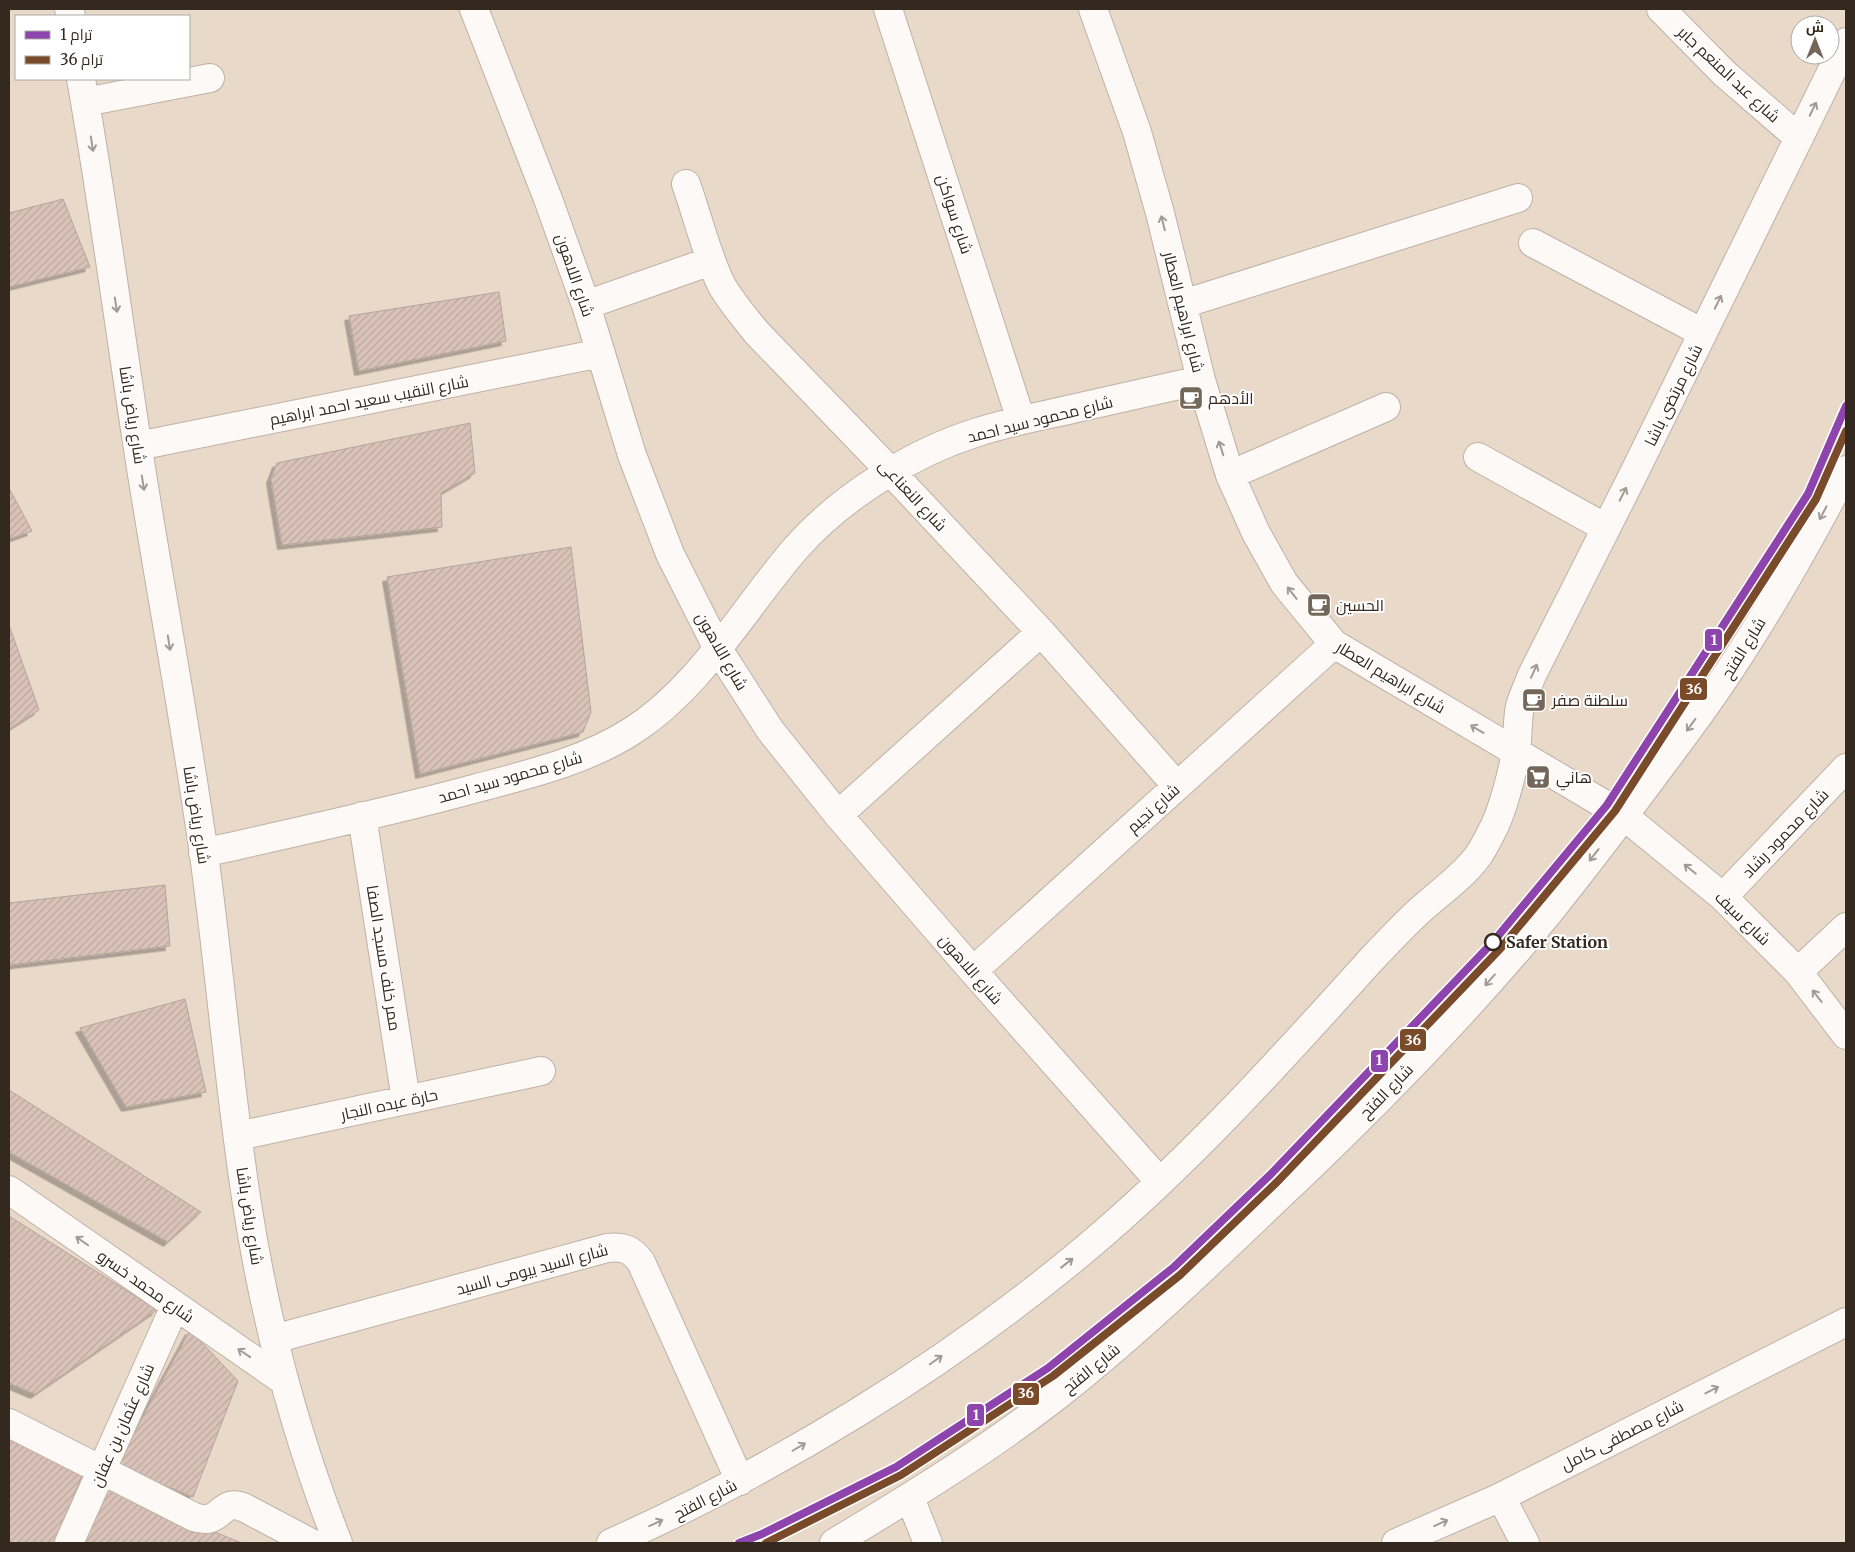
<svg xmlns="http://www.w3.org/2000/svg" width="1855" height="1552" font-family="Merriweather,Cairo,serif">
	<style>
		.building { fill: url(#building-hatch); stroke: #b4a59d; filter: url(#shadow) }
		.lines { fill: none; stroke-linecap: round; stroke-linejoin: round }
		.minor-casing { stroke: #beb2a6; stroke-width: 30 }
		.major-casing { stroke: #beb2a6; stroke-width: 30 }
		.minor { stroke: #fcf9f7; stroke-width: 28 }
		.major { stroke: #fcf9f7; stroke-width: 28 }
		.tram-1-casing { stroke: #fff; stroke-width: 11 }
		.tram-2-casing { stroke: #fff; stroke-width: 11 }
		.tram-1 { stroke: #8e44ad; stroke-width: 8 }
		.tram-2 { stroke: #7a4b2a; stroke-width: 8 }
		.oneway { stroke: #a29b95 }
		.stop-dot { fill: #fff; stroke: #34291e; stroke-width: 2.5 }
		.labels { text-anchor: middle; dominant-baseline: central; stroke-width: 4; stroke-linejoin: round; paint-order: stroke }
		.street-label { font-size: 16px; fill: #34291e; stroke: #fff }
		.poi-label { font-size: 16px; fill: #34291e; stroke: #fff; text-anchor: start }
		.stop-label { font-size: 16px; font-weight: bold; fill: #34291e; stroke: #fff; text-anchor: start }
		.line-badge { stroke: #fff; stroke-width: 2 }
		.badge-label { font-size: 14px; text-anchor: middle; font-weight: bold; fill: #fff }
	</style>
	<defs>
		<pattern id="building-hatch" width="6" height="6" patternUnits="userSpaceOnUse" patternTransform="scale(1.25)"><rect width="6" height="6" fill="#dac2b9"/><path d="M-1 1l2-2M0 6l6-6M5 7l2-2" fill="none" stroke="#bca79f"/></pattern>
		<filter id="shadow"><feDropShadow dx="-4.5" dy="4.5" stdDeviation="0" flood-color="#0004"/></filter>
	</defs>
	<rect width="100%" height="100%" fill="#e9d9c9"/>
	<path class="building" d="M63,199L90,267L9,287V213Z
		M499,292L506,341L359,371L349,316Z
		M470,423L475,473L441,493L442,527L282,545L271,479L277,463Z
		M9,488L32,531L9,539Z
		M571,547L591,712L583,732L420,774L387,577Z
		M9,625L39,710L9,729Z
		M165,885L170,946L9,965V903Z
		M185,999L206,1092L126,1107L80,1028Z
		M9,1090L201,1212L168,1242L9,1152Z
		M9,1216L157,1310L35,1394L9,1383Z
		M190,1330L238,1381L193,1497L116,1466Z
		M9,1434L85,1468L55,1543H9Z
		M107,1489L242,1543H81Z"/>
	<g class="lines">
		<defs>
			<path id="minor" d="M69,9L71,16
				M474,9L548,199L586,305L632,455L670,554L718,649L770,730L838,815L973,971L1160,1182
				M888,9L1021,420
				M1093,9L1137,132L1160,213L1201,380L1230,475L1256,533L1284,583L1334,644L1624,816L1723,897L1798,972L1846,1035
				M1661,9L1725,74L1799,138
				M81,79C103,202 119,326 138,449C159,584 185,719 204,855C220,971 229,1088 247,1204C265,1320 295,1434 338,1543
				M85,102L210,78
				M686,184C698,217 706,254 722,286C732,303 745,318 757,333L891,472L1041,632L1177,786
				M1533,243L1703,333
				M1183,304L1518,198
				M586,305L711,261
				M138,446L601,353
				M1478,457L1606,528
				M1230,475L1386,407
				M838,815L1041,632
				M362,816L406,1100
				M203,853C295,832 386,813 477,788C530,774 585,761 632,731C701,687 743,609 796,548C841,497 913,452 978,432C1009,422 1041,416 1072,409C1115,399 1158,390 1201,380
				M1723,897L1846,768
				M973,971L1334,644
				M1798,972L1846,927
				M238,1136L541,1071
				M9,1190L284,1381
				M274,1339L607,1248C622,1246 632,1249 641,1262L740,1481
				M9,1423L194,1517C223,1527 219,1496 245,1508L311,1543
				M1501,1497L1525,1543
				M910,1498L928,1543
				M69,1543L175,1306
				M611,1543C777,1469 944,1367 1084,1250C1188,1163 1279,1062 1370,961C1385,945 1400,929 1416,914C1436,895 1462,878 1478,856C1483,849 1487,841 1491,833C1502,814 1512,774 1516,752C1518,737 1517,721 1520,706C1523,696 1528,685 1532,675L1632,477L1846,42
				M834,1543C909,1498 984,1452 1053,1399C1130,1339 1201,1271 1271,1204C1369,1112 1465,1015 1550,911C1589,862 1627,812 1664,762C1682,738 1700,714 1717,689C1765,619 1807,545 1846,470"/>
			<path id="major" d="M1396,1543L1501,1497L1846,1322"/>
		</defs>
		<use href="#minor" class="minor-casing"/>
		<use href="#major" class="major-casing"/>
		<use href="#minor" class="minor"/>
		<use href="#major" class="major"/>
		<defs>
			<path id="tram-1" d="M739,1543L762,1534L896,1467L1048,1368L1174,1267L1270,1175L1493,942L1607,805L1808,494L1846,406"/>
			<path id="tram-2" d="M766,1543L901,1475L1053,1376L1180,1275L1277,1182L1500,949L1615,811L1816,499L1846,431"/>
		</defs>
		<use href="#tram-1" class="tram-1-casing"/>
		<use href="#tram-2" class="tram-2-casing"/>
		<use href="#tram-1" class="tram-1"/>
		<use href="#tram-2" class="tram-2"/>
	</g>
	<defs><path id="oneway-shaft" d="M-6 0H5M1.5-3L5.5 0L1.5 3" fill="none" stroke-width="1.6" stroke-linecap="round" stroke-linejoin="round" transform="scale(1.25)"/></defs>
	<g class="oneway">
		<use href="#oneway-shaft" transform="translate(1813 109) rotate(-64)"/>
		<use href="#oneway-shaft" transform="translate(92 144) rotate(81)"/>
		<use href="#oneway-shaft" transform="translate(1163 223) rotate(-104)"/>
		<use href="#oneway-shaft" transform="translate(1718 302) rotate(-64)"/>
		<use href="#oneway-shaft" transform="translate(116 305) rotate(81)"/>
		<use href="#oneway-shaft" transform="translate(1221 448) rotate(-108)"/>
		<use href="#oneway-shaft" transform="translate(143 483) rotate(81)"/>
		<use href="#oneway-shaft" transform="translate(1623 494) rotate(-63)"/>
		<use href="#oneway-shaft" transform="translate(1823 513) rotate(118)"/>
		<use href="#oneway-shaft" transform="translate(1292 593) rotate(-128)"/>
		<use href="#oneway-shaft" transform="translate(169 643) rotate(81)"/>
		<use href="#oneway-shaft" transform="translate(1534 671) rotate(-66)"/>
		<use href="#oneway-shaft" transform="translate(1691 725) rotate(126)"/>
		<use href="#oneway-shaft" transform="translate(1477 729) rotate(-149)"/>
		<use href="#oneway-shaft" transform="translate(1594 855) rotate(128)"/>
		<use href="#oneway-shaft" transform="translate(1690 869) rotate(-141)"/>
		<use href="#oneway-shaft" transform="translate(1490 980) rotate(131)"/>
		<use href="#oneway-shaft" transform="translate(1817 996) rotate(-128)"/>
		<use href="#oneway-shaft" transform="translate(82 1241) rotate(-145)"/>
		<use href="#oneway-shaft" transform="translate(1067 1263) rotate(-38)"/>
		<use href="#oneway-shaft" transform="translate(244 1353) rotate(-146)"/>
		<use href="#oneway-shaft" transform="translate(936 1360) rotate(-35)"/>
		<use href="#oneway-shaft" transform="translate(1712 1390) rotate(-27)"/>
		<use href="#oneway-shaft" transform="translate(799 1447) rotate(-30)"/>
		<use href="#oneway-shaft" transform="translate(656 1523) rotate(-25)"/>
		<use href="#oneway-shaft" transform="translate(1441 1523) rotate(-24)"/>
	</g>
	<defs>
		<symbol id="cafe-square" viewBox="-11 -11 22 22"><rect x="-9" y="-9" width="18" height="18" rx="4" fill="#73675a" stroke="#fff"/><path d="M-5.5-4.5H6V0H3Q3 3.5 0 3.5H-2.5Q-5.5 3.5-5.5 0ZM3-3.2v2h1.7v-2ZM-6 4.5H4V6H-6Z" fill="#fff"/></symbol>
		<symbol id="supermarket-square" viewBox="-11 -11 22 22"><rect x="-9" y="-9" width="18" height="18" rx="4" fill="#73675a" stroke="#fff"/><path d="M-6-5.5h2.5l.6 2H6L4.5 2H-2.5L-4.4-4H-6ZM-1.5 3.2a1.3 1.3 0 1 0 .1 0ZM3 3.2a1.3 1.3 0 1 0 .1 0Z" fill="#fff"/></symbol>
	</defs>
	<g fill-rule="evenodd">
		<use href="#cafe-square" x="1177" y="384" width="28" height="28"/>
		<use href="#cafe-square" x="1305" y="591" width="28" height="28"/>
		<use href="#cafe-square" x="1520" y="686" width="28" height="28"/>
		<use href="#supermarket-square" x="1524" y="763" width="28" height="28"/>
	</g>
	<circle class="stop-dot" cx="1493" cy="942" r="8"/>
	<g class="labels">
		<g class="street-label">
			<text transform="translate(1729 74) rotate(43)">شارع عبد المنعم جابر</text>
			<text transform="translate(955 214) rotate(72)">شارع سواكن</text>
			<text transform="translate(575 275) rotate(71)">شارع اللاهون</text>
			<text transform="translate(1184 312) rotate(76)">شارع ابراهيم العطار</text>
			<text transform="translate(1673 395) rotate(-64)">شارع مرتضى باشا</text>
			<text transform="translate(369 400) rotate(-11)">شارع النقيب سعيد احمد ابراهيم</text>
			<text transform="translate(133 415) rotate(81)">شارع رياض باشا</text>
			<text transform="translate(1040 419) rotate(-14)">شارع محمود سيد احمد</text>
			<text transform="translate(913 495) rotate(47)">شارع النعناعى</text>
			<text transform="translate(1743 648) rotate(-58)">شارع الفتح</text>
			<text transform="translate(722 651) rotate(60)">شارع اللاهون</text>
			<text transform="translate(1391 677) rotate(31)">شارع ابراهيم العطار</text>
			<text transform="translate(510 777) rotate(-16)">شارع محمود سيد احمد</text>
			<text transform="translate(1153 808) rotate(-42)">شارع نجيم</text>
			<text transform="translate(197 815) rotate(81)">شارع رياض باشا</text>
			<text transform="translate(1785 833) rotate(-46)">شارع محمود رشاد</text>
			<text transform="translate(1743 918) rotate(44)">شارع سيف</text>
			<text transform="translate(384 958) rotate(81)">ممر خلف مسجد الصفا</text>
			<text transform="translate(971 969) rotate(49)">شارع اللاهون</text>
			<text transform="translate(1386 1091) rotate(-46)">شارع الفتح</text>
			<text transform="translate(389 1104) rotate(-12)">حارة عبده النجار</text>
			<text transform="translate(250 1216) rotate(81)">شارع رياض باشا</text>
			<text transform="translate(532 1269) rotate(-15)">شارع السيد بيومى السيد</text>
			<text transform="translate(146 1286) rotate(35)">شارع محمد خسرو</text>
			<text transform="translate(1091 1368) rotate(-39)">شارع الفتح</text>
			<text transform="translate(122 1425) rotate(-66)">شارع عثمان بن عفان</text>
			<text transform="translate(1622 1435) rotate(-27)">شارع مصطفى كامل</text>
			<text transform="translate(705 1499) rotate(-27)">شارع الفتح</text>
		</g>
		<g class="poi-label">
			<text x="1208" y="398">الأدهم</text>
			<text x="1336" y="605">الحسين</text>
			<text x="1552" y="700">سلطنة صفر</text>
			<text x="1556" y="777">هاني</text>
		</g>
		<g class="stop-label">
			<text x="1506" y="942">Safer Station</text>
		</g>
	</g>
	<g class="line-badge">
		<rect x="1704" y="628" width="19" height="24" rx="5" fill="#8e44ad"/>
		<rect x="1679" y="677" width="29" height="24" rx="5" fill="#7a4b2a"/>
		<rect x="1399" y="1028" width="28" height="24" rx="5" fill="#7a4b2a"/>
		<rect x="1370" y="1049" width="19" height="24" rx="5" fill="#8e44ad"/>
		<rect x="1012" y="1382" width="28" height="24" rx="5" fill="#7a4b2a"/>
		<rect x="966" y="1403" width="19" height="24" rx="5" fill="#8e44ad"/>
	</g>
	<g class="badge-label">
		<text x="1714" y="645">1</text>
		<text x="1694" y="694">36</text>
		<text x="1413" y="1045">36</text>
		<text x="1379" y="1065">1</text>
		<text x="1026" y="1398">36</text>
		<text x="976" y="1420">1</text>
	</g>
	<rect width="1855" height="1552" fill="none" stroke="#34291e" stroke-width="20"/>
	<rect x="15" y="15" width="175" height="65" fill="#ffffff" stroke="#aea9a5"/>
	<rect x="25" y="31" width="25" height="8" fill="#8e44ad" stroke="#aea9a5"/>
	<text x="60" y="40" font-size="15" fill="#34291e">ترام 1</text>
	<rect x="25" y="56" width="25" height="8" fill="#7a4b2a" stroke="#aea9a5"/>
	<text x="60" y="65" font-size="15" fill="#34291e">ترام 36</text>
	<g transform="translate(1815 40)"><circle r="24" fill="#ffffff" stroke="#aea9a5"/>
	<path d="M0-4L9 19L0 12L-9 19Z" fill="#73675a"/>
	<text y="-8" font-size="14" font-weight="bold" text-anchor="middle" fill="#34291e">ش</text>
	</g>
</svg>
